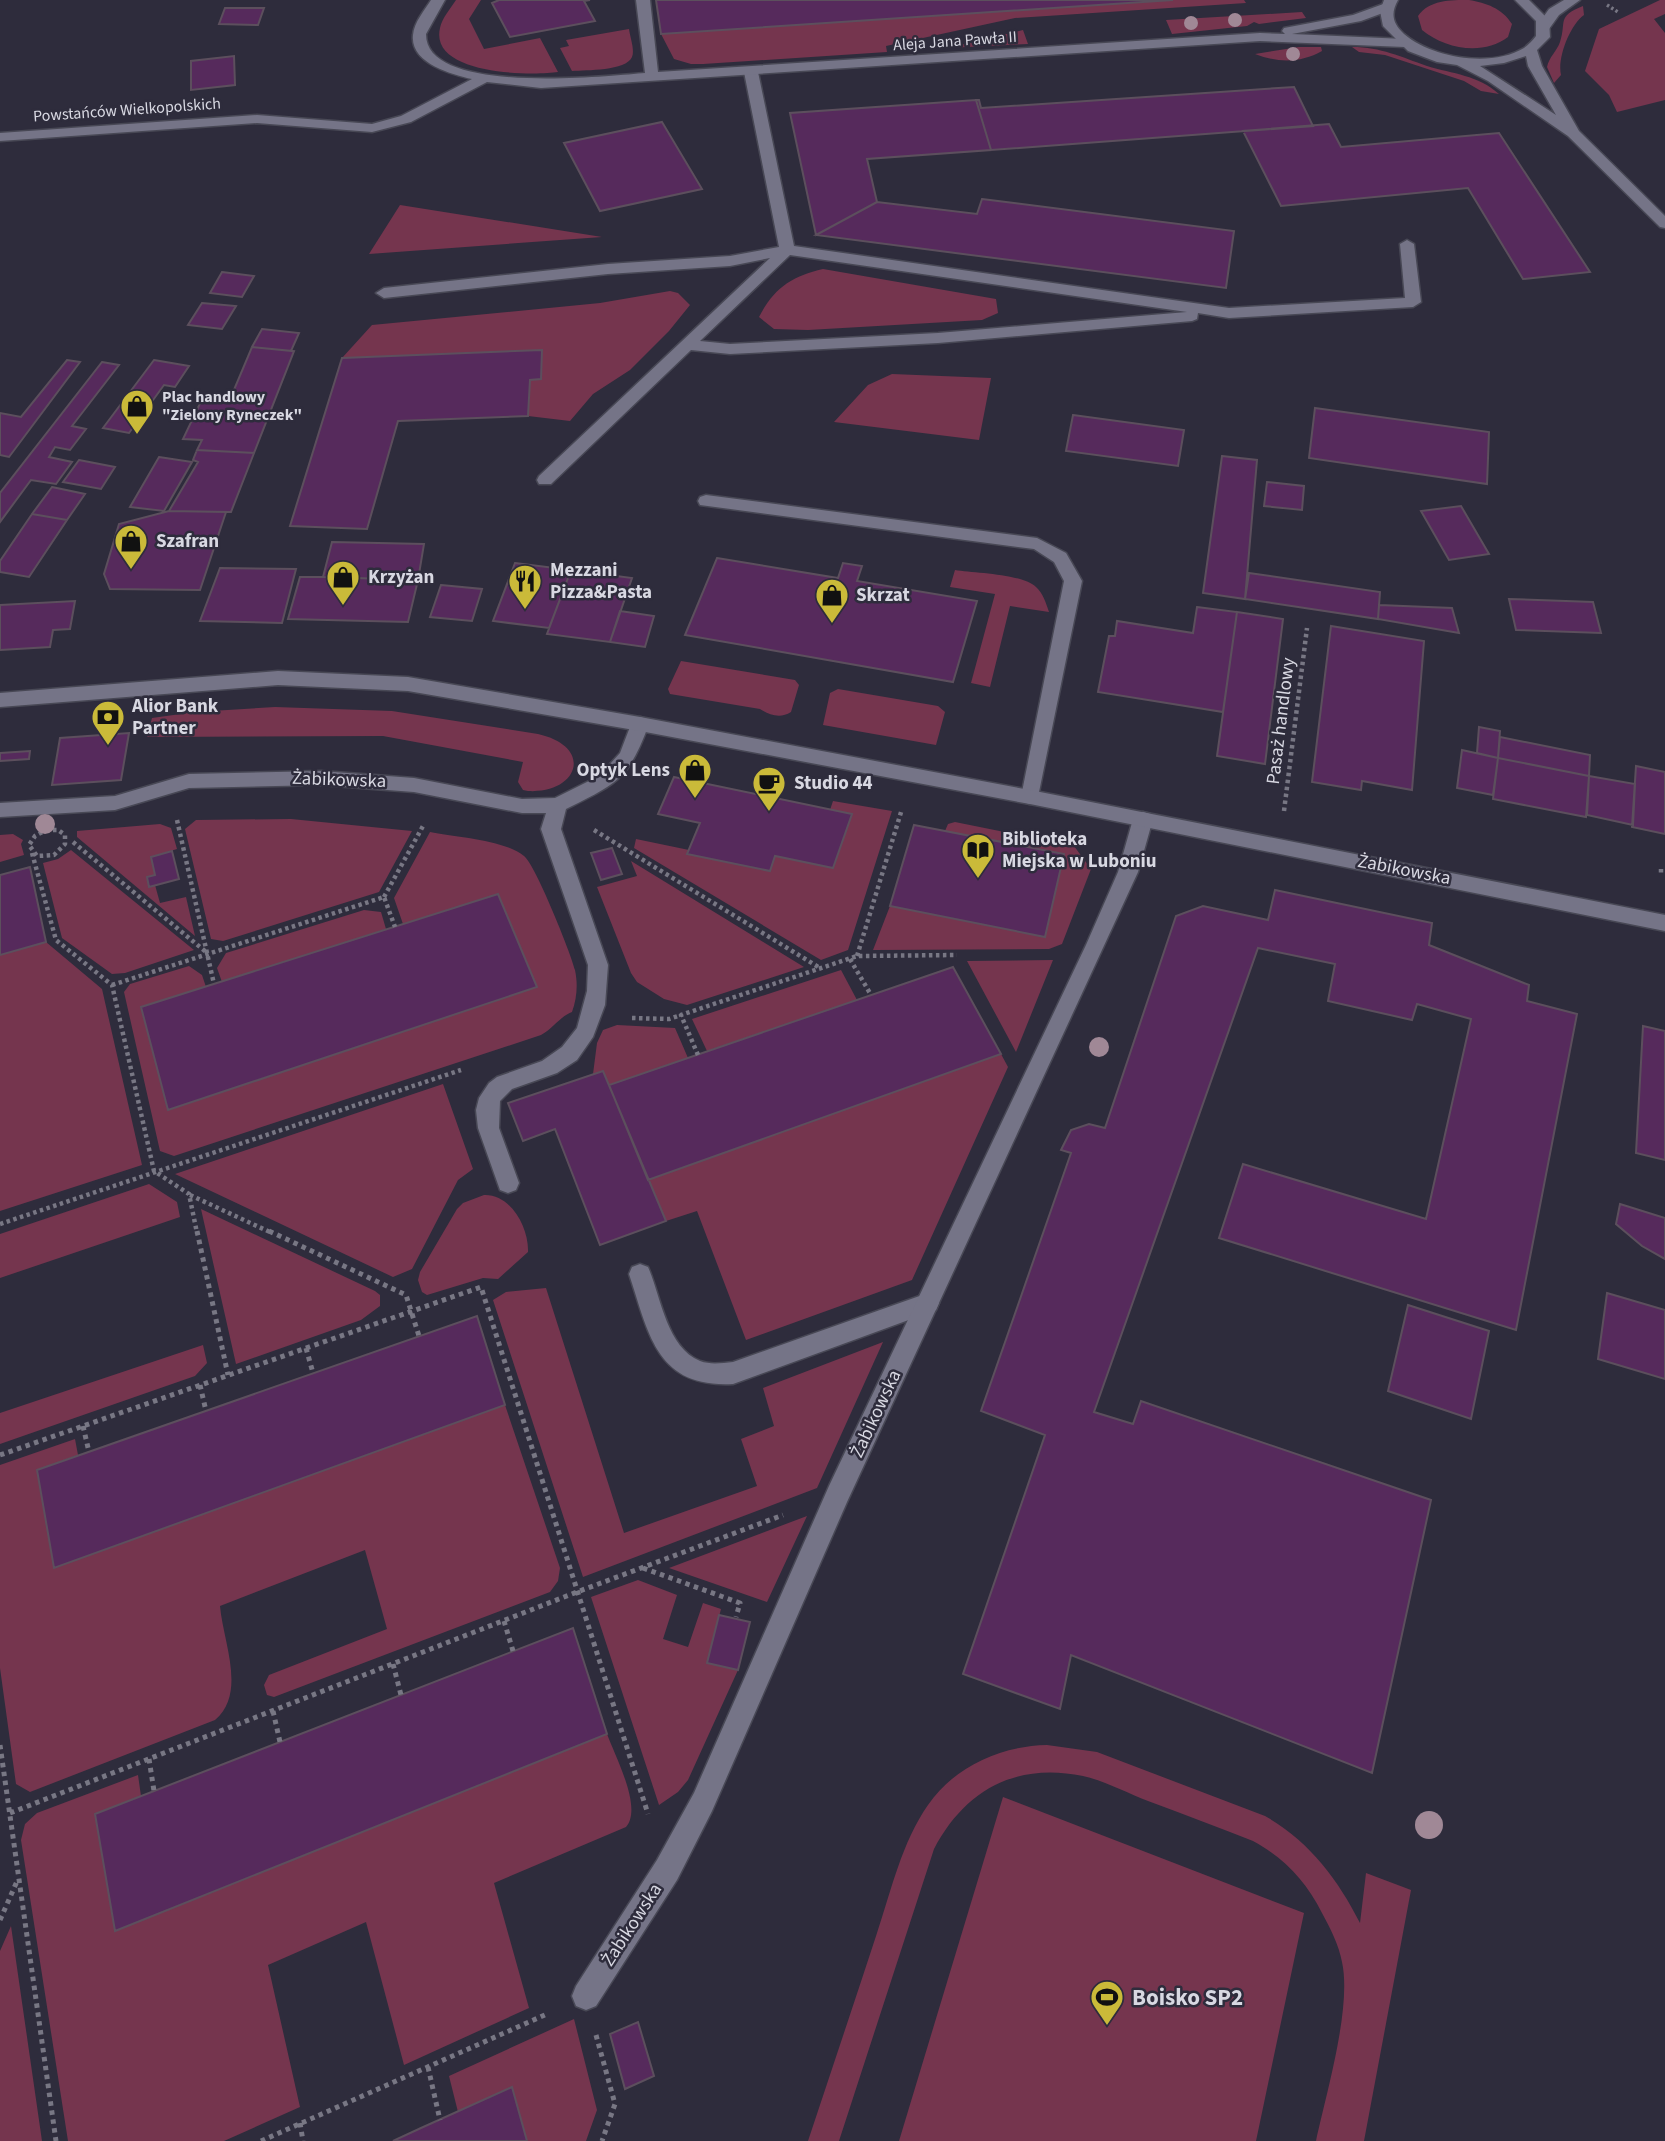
<svg xmlns="http://www.w3.org/2000/svg" width="1665" height="2141" font-family="'Source Sans 3',sans-serif">
	<style>
		.green { fill: #75354e }
		.building { fill: #562a5c; stroke: #5c4f5d; stroke-width: 2 }
		.lines { fill: none; stroke-linecap: round; stroke-linejoin: round }
		.lane-casing { stroke: #484855; stroke-width: 3 }
		.street-casing { stroke: #484855; stroke-width: 3 }
		.secondary-casing { stroke: #484855; stroke-width: 3 }
		.path-far2 { stroke: #787784; stroke-width: 3.5; stroke-dasharray: 2.5 2.5; stroke-linecap: butt }
		.path-far1 { stroke: #787784; stroke-width: 4.5; stroke-dasharray: 3.5 3.5; stroke-linecap: butt }
		.path { stroke: #787784; stroke-width: 5; stroke-dasharray: 4.5 4.5; stroke-linecap: butt }
		.lane { fill: #757487; fill-rule: evenodd }
		.street { fill: #757487; fill-rule: evenodd }
		.secondary { fill: #757487; fill-rule: evenodd }
		.tree { fill: #a08896 }
		.labels { text-anchor: middle; dominant-baseline: central; stroke-width: 5; stroke-linejoin: round; paint-order: stroke }
		.far-street-label { font-size: 16px; fill: #d8d8e2; stroke: #2e2c3c }
		.far-poi-label { font-size: 16px; font-weight: bold; fill: #d8d8e2; stroke: #2e2c3c; text-anchor: start }
		.poi-label { font-size: 19px; font-weight: bold; fill: #d8d8e2; stroke: #2e2c3c; text-anchor: start }
		.street-label { font-size: 19px; fill: #d8d8e2; stroke: #2e2c3c }
		.near-poi-label { font-size: 23px; font-weight: bold; fill: #d8d8e2; stroke: #2e2c3c; text-anchor: start }
	</style>
	<rect width="100%" height="100%" fill="#2e2c3c"/>
	<path class="green" d="M456,0H481L469,19L484,49L540,38L558,72C532,76 429,75 440,28C442,18 451,8 456,0Z
		M1173,0H1244L1246,3L1015,18L886,46L887,52L703,64H691L674,59L661,34Z
		M1469,0C1486,3 1502,8 1512,24L1508,37C1483,56 1445,49 1422,30L1418,16C1429,0 1450,0 1469,0Z
		M1660,0H1665V14L1654,19L1665,33V100L1617,112L1609,95L1585,71L1599,29Z
		M1583,6L1584,15C1570,25 1557,58 1561,75L1554,83L1547,67C1549,57 1557,51 1560,42C1567,21 1556,17 1583,6Z
		M1302,12L1306,18L1259,24L1254,22L1247,26L1172,34L1166,20Z
		M629,29C630,37 635,50 632,57C626,71 586,70 572,71L560,48L569,46L566,40Z
		M1023,30L1028,44L947,48Z
		M1299,47H1321L1322,51C1301,63 1278,63 1255,54Z
		M1352,47C1381,47 1401,57 1427,66C1453,74 1478,75 1499,94L1481,91L1464,81L1385,55L1359,52Z
		M400,205L602,237L369,254Z
		M823,269L996,299L998,313L982,320L808,330L774,329L759,317C774,288 792,276 823,269Z
		M670,291L678,293L690,305L669,331L630,370L593,394L570,421L528,416L530,380L541,379L542,350L342,358L372,325L600,303Z
		M892,374L991,378L979,440L834,422L868,385Z
		M955,570C974,573 1023,574 1036,587C1043,593 1046,603 1049,612L1010,606L990,687L971,683L995,594L950,587Z
		M681,661L795,680L799,685L791,712C780,719 770,715 760,709L670,694L668,689Z
		M838,689L938,706L945,712L936,745L823,725L830,693Z
		M275,707L392,711L538,734C595,747 578,794 528,791L523,790L518,782L523,762L383,736L147,737L152,718L195,712Z
		M833,801L892,811L848,950L821,960L634,848L636,839L689,850L688,854L769,871L775,856L830,810Z
		M291,819L412,831L379,892L223,941L211,939L185,829L196,820Z
		M955,822L1074,846L1091,869L1062,944L1049,949L873,950L890,906L1045,936L1064,854L945,831L948,824Z
		M160,824L171,828L177,849L151,857L155,875L147,877L155,885L160,903L186,897L195,936L77,837V831Z
		M430,832C455,837 505,840 524,856C535,864 571,953 575,970C578,984 577,998 572,1012C558,1018 554,1028 541,1035L174,1156L160,1151L124,992L130,984L189,966L202,975L206,987L141,1008L168,1110L537,987L498,894L403,924L394,898Z
		M13,834L23,840L21,844L24,855L0,862V835Z
		M71,850L194,950L125,973L112,974L62,938L43,863L58,859Z
		M631,861L804,967L687,1005L664,999L637,982L631,973L597,887L637,876Z
		M364,910L381,912L386,929L222,982L217,968L226,953Z
		M46,942L102,989L142,1165L0,1211V955Z
		M1053,960L1016,1052L967,961Z
		M841,970L857,1000L707,1051L692,1019Z
		M617,1025L675,1028L688,1058L609,1085L593,1074L597,1043L603,1030Z
		M1001,1054L1008,1067L912,1280L746,1340L697,1211L666,1221L648,1180Z
		M443,1084L473,1169L458,1180L412,1269L393,1277L175,1174Z
		M149,1184L177,1202L180,1217L0,1278V1234Z
		M484,1195C511,1194 529,1228 528,1252L498,1279L483,1278L427,1295L422,1292L418,1280L420,1272L457,1209L463,1203Z
		M201,1209L375,1291L380,1295V1306L361,1320L236,1364Z
		M546,1288L624,1533L757,1486L741,1439L774,1426L763,1388L883,1342L817,1488L583,1577L493,1300L506,1292Z
		M203,1345L207,1363L195,1376L0,1444V1413Z
		M505,1405L560,1568L558,1581L550,1592L274,1697L267,1695L264,1685L269,1675L387,1629L365,1550L220,1606C223,1642 247,1693 215,1720L30,1792L16,1784L0,1668V1465L75,1439L78,1455L37,1470L54,1568Z
		M807,1516L767,1602L669,1568Z
		M638,1580L677,1595L663,1639L688,1647L703,1603L721,1609L707,1663L738,1670L688,1780L678,1792L659,1805L591,1597Z
		M607,1734C615,1756 643,1808 626,1827L494,1883L529,2008L404,2065L366,1922L268,1965L300,2107L224,2141H68L21,1840L25,1824L37,1813L138,1775L141,1796L95,1814L115,1931Z
		M1047,1745L1097,1752L1265,1816C1308,1840 1338,1879 1360,1923L1366,1873L1411,1890L1364,2141H1316C1326,2094 1352,2007 1342,1962C1339,1945 1330,1928 1322,1913C1306,1881 1284,1858 1253,1841C1218,1827 1183,1814 1148,1801C1127,1793 1105,1781 1083,1776C1016,1762 965,1790 934,1849L839,2141H808C831,2072 854,2003 877,1933C891,1891 902,1842 928,1805C955,1766 1001,1746 1047,1745Z
		M1003,1797L1304,1913L1256,2141H899Z
		M11,1926L42,2141H0V1951Z
		M574,2019L597,2110L586,2141H527L458,2112L449,2076Z"/>
	<path class="building" d="M499,0H590L584,1L595,21L510,37L492,3Z
		M656,0H1173L661,34Z
		M225,8H264L258,25L219,24Z
		M234,56L235,85L191,90V61Z
		M1294,87L1313,126L991,150L976,100H979L981,108Z
		M976,100L991,150L867,159L877,202L816,235L790,113Z
		M662,122L702,189L600,211L564,143Z
		M1329,124L1341,147L1499,133L1590,272L1523,279L1468,188L1281,206L1243,131Z
		M982,199L1234,231L1226,288L816,235L877,202L977,214Z
		M222,272L254,276L242,297L210,293Z
		M202,303L236,306L222,329L188,325Z
		M262,329L299,333L291,351L252,347Z
		M252,347L294,351L254,453L197,450L202,440L183,439L204,395L231,397Z
		M542,350L541,379L530,380L528,416L398,421L367,529L290,526L342,358Z
		M67,360L80,362L9,457L0,455V413L21,417Z
		M154,360L189,366L175,387L164,385L129,433L103,428Z
		M102,362L119,365L72,426L86,429L70,450L55,447L49,457L72,462L56,484L31,480L0,522V493Z
		M1315,408L1489,432L1487,484L1309,458Z
		M1073,415L1184,430L1178,466L1066,451Z
		M197,450L254,453L231,512L169,511L198,462L193,460Z
		M1222,456L1257,460L1245,599L1203,593Z
		M159,457L192,462L164,511L130,507Z
		M79,460L115,467L101,489L63,482Z
		M1267,482L1304,486L1302,510L1264,506Z
		M52,487L85,494L67,520L32,514Z
		M1461,506L1489,554L1449,560L1421,511Z
		M169,511L226,512L200,590L110,589L104,574L119,524Z
		M32,514L67,520L29,577L0,572V561Z
		M332,542L424,544L418,580L323,577Z
		M717,558L838,578L843,563L862,566L857,581L977,601L953,682L685,635Z
		M515,563L571,570L549,628L493,621Z
		M220,568L296,569L282,623L200,621Z
		M571,570L632,578L610,642L547,634Z
		M1249,573L1380,592L1378,619L1245,599Z
		M300,577H323L418,580L408,622L288,619Z
		M441,585L482,589L472,621L430,617Z
		M1509,599L1593,602L1601,633L1516,630Z
		M75,601L70,629L53,630L50,647L0,650V605Z
		M1379,605L1452,608L1459,633L1378,619Z
		M1197,607L1237,612L1223,712L1098,692L1109,636H1115L1117,621L1193,633Z
		M620,611L654,616L645,647L610,642Z
		M1237,612L1283,619L1265,764L1217,756Z
		M1331,626L1424,641L1412,790L1362,781L1361,790L1312,782Z
		M1479,727L1500,731L1498,758L1477,753Z
		M129,733L121,780L52,785L60,738Z
		M1500,737L1590,755L1589,776L1498,758Z
		M1462,750L1498,758L1493,795L1457,788Z
		M30,751L29,759L0,761V753Z
		M1498,758L1589,776L1586,817L1493,799Z
		M1636,766L1665,772V834L1632,827Z
		M1589,776L1635,784L1633,825L1587,815Z
		M674,777L852,814L833,868L775,856L770,871L687,854L700,823L658,814Z
		M914,825L1064,854L1045,937L890,906Z
		M612,848L622,874L601,880L591,853Z
		M172,851L179,879L149,887L147,877L155,875L151,857Z
		M30,867L46,942L0,955V875Z
		M1275,890L1432,923L1429,945L1529,985L1527,1001L1577,1014L1516,1330L1219,1238L1243,1164L1426,1219L1471,1019L1417,1004L1412,1020L1328,1001L1335,964L1258,948L1094,1412L1133,1424L1141,1401L1431,1500L1372,1773L1071,1655L1060,1709L963,1674L1045,1435L981,1411L1071,1153L1061,1150L1071,1130L1089,1124L1105,1128L1176,916L1203,906L1268,920Z
		M498,894L537,987L168,1110L141,1007Z
		M953,967L1001,1054L648,1180L609,1085Z
		M1643,1026L1665,1031V1160L1636,1153Z
		M603,1071L666,1221L600,1245L555,1129L523,1141L508,1103Z
		M1620,1204L1665,1218V1259L1642,1246L1616,1224Z
		M1607,1293L1665,1310V1379L1598,1359Z
		M1408,1305L1489,1331L1471,1419L1388,1391Z
		M477,1316L505,1405L54,1568L37,1470Z
		M719,1615L750,1622L738,1670L707,1663Z
		M573,1628L607,1734L115,1931L95,1814Z
		M638,2022L654,2076L625,2089L610,2034Z
		M512,2087L527,2141H393L421,2128Z"/>
	<g class="lines">
		<defs>
			<path id="lane" d="M751,68L758,72L794,246L1229,308L1405,298L1400,244L1407,240L1414,244L1421,302L1413,307L1229,318L1198,313L1197,319L1192,321L938,343L730,354L691,350L551,484H539L537,480L539,476L770,258L730,266L608,274L384,298L376,293L384,288L608,264L730,256L779,247L744,72ZM790,255L1187,312L938,333L730,344L700,341Z
				M706,495L1037,538L1066,553L1082,581L1037,802L1030,804L1023,802L1021,797L1064,581L1054,562L1034,549L700,505L698,501L700,497Z
				M640,717L647,719L649,724C628,780 618,783 566,809L561,829L608,965L605,1005L593,1037L577,1060L557,1073L512,1089L500,1101L499,1128L519,1183L516,1190L508,1193L500,1190L478,1128L476,1110L479,1098L489,1083L497,1077L542,1061L562,1047L577,1028L587,991L588,965L541,829L546,813H522L414,792L321,785L189,788L115,810L0,817V803L115,796L189,774L321,771L414,778L522,799L555,798L599,776L620,753L633,719Z
				M640,1264L648,1267C661,1296 666,1347 700,1361C711,1365 722,1363 733,1362L928,1293L936,1296L939,1303L936,1310L733,1384C656,1388 649,1334 629,1274L632,1267Z"/>
			<path id="street" d="M431,0H445L426,34C425,96 607,76 645,73L636,0H650L658,72L1260,33L1285,34L1282,31L1284,28L1353,15L1386,3L1393,7L1391,10L1361,21L1292,34L1405,39L1412,43L1405,47L1260,41L541,88L487,82L411,122L372,132L257,123L0,141V133L257,115L372,124L401,116L472,79C451,74 410,63 413,35C414,22 425,10 431,0Z
				M1564,0H1580L1559,15L1549,29H1539L1537,26L1549,9Z
				M1143,812L1150,814L1153,819L1138,872L847,1502L712,1811L677,1880L596,2006L586,2010L576,2006L572,1996L576,1986L657,1860L694,1793L829,1486L1086,945L1118,872L1133,819L1136,814Z"/>
			<path id="secondary" d="M1384,0H1398C1390,14 1393,24 1404,34C1432,58 1491,68 1524,48C1528,45 1533,40 1536,36V21L1515,0H1529L1549,20L1550,37L1537,50L1542,66L1579,131L1665,216V228L1660,227L1568,136L1488,81L1457,65L1437,62L1408,51L1383,26L1380,11ZM1526,56L1528,66L1556,115L1480,66L1504,63Z
				M278,671L408,677L640,717L1030,790L1665,915V931L1030,804L640,731L408,691L278,685L0,707V693Z"/>
		</defs>
		<use href="#lane" class="lane-casing"/>
		<use href="#street" class="street-casing"/>
		<use href="#secondary" class="secondary-casing"/>
		<path class="path-far2" d="M1607,5L1618,12"/>
		<path class="path-far1" d="M1284,811L1307,628
			M177,820L214,984
			M46,830H58L65,835V844L54,855L37,856L29,845L35,836Z
			M594,830L820,968
			M73,842L206,952
			M32,853L56,940L112,985L154,1171L189,1194L197,1233
			M1661,869V875
			M384,897L423,826
			M857,956L902,809
			M850,959L871,995
			M112,985L384,897L395,927
			M632,1018L669,1019L681,1015
			M698,1055L681,1015L857,956L957,955
			M190,1195L272,1233
			M0,1224L461,1070"/>
		<path class="path" d="M197,1231L228,1375
			M269,1231L406,1295L419,1336
			M306,1348L313,1373
			M200,1385L206,1411
			M83,1426L89,1452
			M0,1455L481,1287L648,1814
			M643,1568L740,1603L736,1617
			M504,1621L513,1651
			M393,1664L401,1695
			M273,1711L280,1742
			M0,1745L56,2141
			M149,1759L154,1791
			M10,1813L577,1592L783,1515
			M0,1920L18,1879
			M596,2035L615,2104L602,2141
			M428,2067L440,2120
			M300,2123L303,2141
			M261,2141L547,2014"/>
		<use href="#lane" class="lane"/>
		<use href="#street" class="street"/>
		<use href="#secondary" class="secondary"/>
	</g>
	<g class="tree">
		<circle cx="1235" cy="20" r="7"/>
		<circle cx="1191" cy="23" r="7"/>
		<circle cx="1293" cy="54" r="7"/>
		<circle cx="45" cy="824" r="10"/>
		<circle cx="1099" cy="1047" r="10"/>
		<circle cx="1429" cy="1825" r="14"/>
	</g>
	<defs>
		<symbol id="shop-pin" viewBox="-11 -11 22 30"><path d="M0 17L-7.5 6A9.5 9.5 0 1 1 7.5 6Z" fill="#caba39" stroke="#2e2c3c"/><path d="M-5-2.5h2.3a2.7 3.5 0 0 1 5.4 0H5L5.5 6h-11ZM-1.5-2.5h3a1.5 2.3 0 0 0-3 0Z" fill="#111"/></symbol>
		<symbol id="restaurant-pin" viewBox="-11 -11 22 30"><path d="M0 17L-7.5 6A9.5 9.5 0 1 1 7.5 6Z" fill="#caba39" stroke="#2e2c3c"/><path d="M-5-6h1v4h1v-4h1v4h1v-4h1v5L-1.5 .5V6h-2V.5L-5-1ZM5-6V6H3V1.5H1.5Q1.5-4 5-6Z" fill="#111"/></symbol>
		<symbol id="bank-pin" viewBox="-11 -11 22 30"><path d="M0 17L-7.5 6A9.5 9.5 0 1 1 7.5 6Z" fill="#caba39" stroke="#2e2c3c"/><path d="M-6-4H6V4H-6ZM0-2.3a2.3 2.3 0 1 0 0 4.6a2.3 2.3 0 1 0 0-4.6Z" fill="#111"/></symbol>
		<symbol id="cafe-pin" viewBox="-11 -11 22 30"><path d="M0 17L-7.5 6A9.5 9.5 0 1 1 7.5 6Z" fill="#caba39" stroke="#2e2c3c"/><path d="M-5.5-4.5H6V0H3Q3 3.5 0 3.5H-2.5Q-5.5 3.5-5.5 0ZM3-3.2v2h1.7v-2ZM-6 4.5H4V6H-6Z" fill="#111"/></symbol>
		<symbol id="library-pin" viewBox="-11 -11 22 30"><path d="M0 17L-7.5 6A9.5 9.5 0 1 1 7.5 6Z" fill="#caba39" stroke="#2e2c3c"/><path d="M-6-4Q-3-5.5-.7-3.5V5Q-3 3-6 4ZM6-4Q3-5.5 .7-3.5V5Q3 3 6 4Z" fill="#111"/></symbol>
		<symbol id="stadium-pin" viewBox="-11 -11 22 30"><path d="M0 17L-7.5 6A9.5 9.5 0 1 1 7.5 6Z" fill="#caba39" stroke="#2e2c3c"/><path d="M0-5a6.5 5 0 1 0 0 10a6.5 5 0 1 0 0-10ZM-3.5-1.8h7v3.6h-7Z" fill="#111"/></symbol>
	</defs>
	<g fill-rule="evenodd">
		<use href="#shop-pin" x="118" y="387" width="38" height="52"/>
		<use href="#shop-pin" x="112" y="522" width="38" height="52"/>
		<use href="#shop-pin" x="324" y="558" width="38" height="52"/>
		<use href="#restaurant-pin" x="506" y="562" width="38" height="52"/>
		<use href="#shop-pin" x="813" y="576" width="38" height="52"/>
		<use href="#bank-pin" x="89" y="698" width="38" height="52"/>
		<use href="#shop-pin" x="676" y="751" width="38" height="52"/>
		<use href="#cafe-pin" x="750" y="764" width="38" height="52"/>
		<use href="#library-pin" x="959" y="831" width="38" height="52"/>
		<use href="#stadium-pin" x="1088" y="1978" width="38" height="52"/>
	</g>
	<g class="labels">
		<g class="far-street-label">
			<text transform="translate(955 41) rotate(-4)">Aleja Jana Pawła II</text>
			<text transform="translate(127 110) rotate(-4)">Powstańców Wielkopolskich</text>
		</g>
		<g class="far-poi-label">
			<text x="162" y="397">Plac handlowy<tspan x="162" dy="18">"Zielony Ryneczek"</tspan></text>
		</g>
		<g class="poi-label">
			<text x="156" y="541">Szafran</text>
			<text x="550" y="570">Mezzani<tspan x="550" dy="22">Pizza&amp;Pasta</tspan></text>
			<text x="368" y="577">Krzyżan</text>
			<text x="856" y="595">Skrzat</text>
			<text x="132" y="706">Alior Bank<tspan x="132" dy="22">Partner</tspan></text>
			<text x="670" y="770" text-anchor="end">Optyk Lens</text>
			<text x="794" y="783">Studio 44</text>
			<text x="1002" y="839">Biblioteka<tspan x="1002" dy="22">Miejska w Luboniu</tspan></text>
		</g>
		<g class="street-label">
			<text transform="translate(1281 721) rotate(-83)">Pasaż handlowy</text>
			<text transform="translate(339 780) rotate(2)">Żabikowska</text>
			<text transform="translate(1404 870) rotate(11)">Żabikowska</text>
			<text transform="translate(876 1414) rotate(-65)">Żabikowska</text>
			<text transform="translate(632 1925) rotate(-57)">Żabikowska</text>
		</g>
		<g class="near-poi-label">
			<text x="1132" y="1997">Boisko SP2</text>
		</g>
	</g>
</svg>
